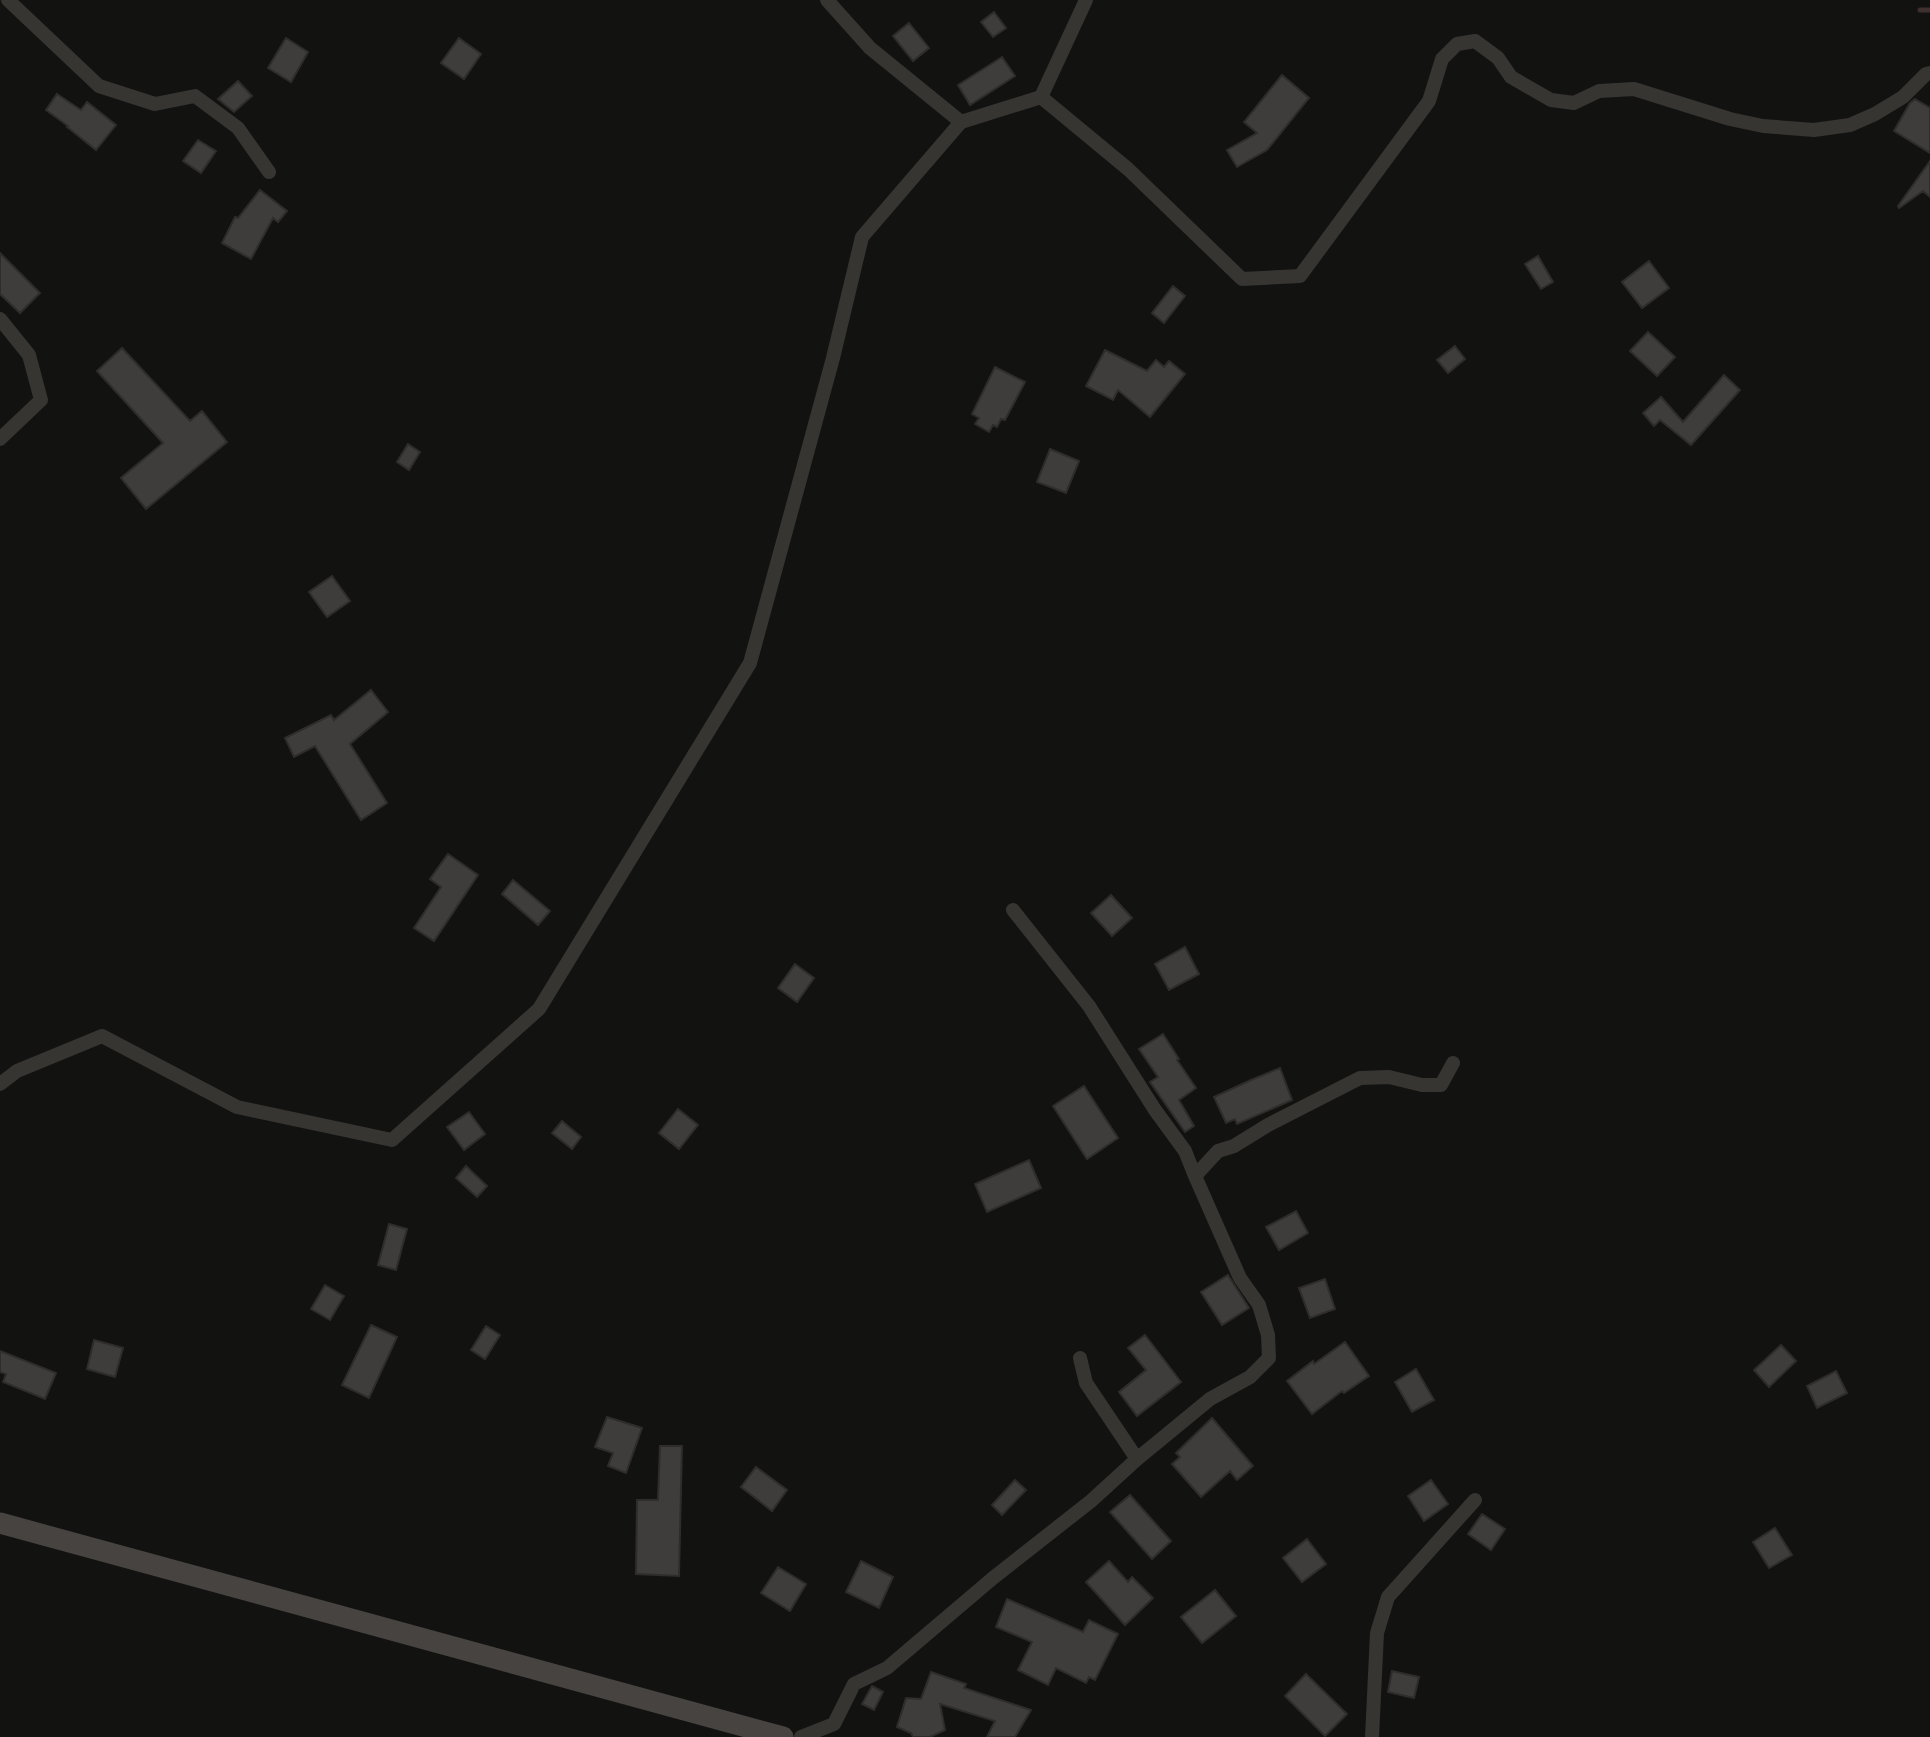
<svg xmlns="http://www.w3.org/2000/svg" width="1930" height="1737" font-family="Inter,sans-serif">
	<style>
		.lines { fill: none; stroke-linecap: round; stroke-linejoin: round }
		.stream { stroke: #3e302f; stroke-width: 5 }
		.building { fill: #3f3d3b; stroke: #2e2d2b; stroke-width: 2 }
		.street { stroke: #373532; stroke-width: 14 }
		.secondary { stroke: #474340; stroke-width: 21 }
	</style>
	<rect width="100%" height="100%" fill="#121211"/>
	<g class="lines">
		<path class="stream" d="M1920,10H1930"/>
	</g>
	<path class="building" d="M994,12L1006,28L993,37L981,22Z
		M909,23L929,48L913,61L893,36Z
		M286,38L308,52L291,82L268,68Z
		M459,38L481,54L464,79L441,63Z
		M1002,57L1015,76L970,105L958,85Z
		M1282,75L1309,98L1267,150L1237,167L1227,150L1257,133L1244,122Z
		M238,81L252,96L234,112L218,99Z
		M57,94L81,110L87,102L116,125L96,150L67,127L68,126L46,110Z
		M1915,99L1930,108V153L1894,131L1910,103Z
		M198,140L216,151L201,173L183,161Z
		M1930,161V197L1923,191L1899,208L1898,206Z
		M260,190L287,211L278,222L273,218L251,259L222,243L235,217L238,218Z
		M0,253L40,293L20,313L0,294Z
		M1538,256L1553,282L1541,289L1525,264Z
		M1649,261L1669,288L1642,308L1622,282Z
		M1173,286L1185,296L1164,323L1152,313Z
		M1648,332L1675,357L1657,376L1630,351Z
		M1455,346L1465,359L1448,373L1437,360Z
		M122,348L190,421L202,411L227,442L146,509L121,478L163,443L97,371Z
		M1105,350L1147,371L1156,360L1164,367L1169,361L1185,374L1150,417L1118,390L1113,400L1086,386Z
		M995,367L1025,382L1005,420L1001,419L997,427L993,425L989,432L975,424L979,418L972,414Z
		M1724,375L1740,390L1691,445L1660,420L1654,426L1643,413L1661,397L1683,422Z
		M408,444L420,452L409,470L397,462Z
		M1050,449L1079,461L1066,493L1037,482Z
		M332,576L350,601L327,617L309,592Z
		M371,690L388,712L350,744L387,803L361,820L315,746L294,757L285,738L331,715L334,720Z
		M448,854L478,875L434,941L414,928L441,887L430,879Z
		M513,880L550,911L538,925L502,894Z
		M1111,895L1132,918L1112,936L1091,913Z
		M1185,947L1199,974L1169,990L1155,964Z
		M795,964L814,978L797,1002L778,988Z
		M1163,1034L1179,1059L1177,1060L1196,1088L1179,1100L1194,1126L1185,1132L1150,1082L1158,1077L1139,1049Z
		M1280,1068L1292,1100L1237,1124L1235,1119L1226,1123L1214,1097L1251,1080Z
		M1084,1086L1118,1138L1087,1159L1053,1106Z
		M678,1109L698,1125L679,1149L659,1133Z
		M469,1112L485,1134L464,1150L447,1127Z
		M562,1121L581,1137L572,1149L552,1133Z
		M1029,1160L1041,1188L987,1212L975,1184Z
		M466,1166L487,1186L477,1197L456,1178Z
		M1296,1211L1308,1233L1279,1250L1266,1227Z
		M389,1224L407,1229L396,1270L378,1265Z
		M1228,1275L1249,1308L1222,1325L1201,1292Z
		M1325,1279L1335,1309L1310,1318L1299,1288Z
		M325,1285L344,1296L330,1320L311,1309Z
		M371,1325L397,1337L369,1398L342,1385Z
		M486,1326L500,1335L485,1359L471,1350Z
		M1145,1335L1181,1382L1137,1416L1119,1392L1146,1370L1128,1348Z
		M94,1340L123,1348L115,1377L87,1369Z
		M1345,1342L1369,1376L1344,1393L1342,1391L1312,1414L1287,1381L1313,1361L1314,1364Z
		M1781,1345L1796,1361L1769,1387L1754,1370Z
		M0,1351L56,1373L45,1399L3,1382L6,1374L0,1372Z
		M1416,1369L1434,1400L1412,1412L1395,1382Z
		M1836,1371L1847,1393L1817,1408L1807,1386Z
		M607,1417L642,1428L626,1473L608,1466L613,1453L595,1447Z
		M1212,1418L1253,1466L1237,1480L1230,1471L1201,1497L1172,1464L1180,1457L1176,1453Z
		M660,1446H682L679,1576L636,1574L637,1500H658Z
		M756,1467L787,1490L772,1511L741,1487Z
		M1015,1480L1026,1490L1002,1515L992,1505Z
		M1431,1480L1448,1504L1424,1521L1408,1496Z
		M1130,1495L1171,1541L1152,1559L1110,1512Z
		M1482,1514L1505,1529L1491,1550L1468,1534Z
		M1775,1528L1792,1555L1769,1568L1753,1542Z
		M1307,1539L1326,1564L1302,1582L1283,1558Z
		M861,1561L893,1577L879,1608L846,1592Z
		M1109,1561L1128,1582L1132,1577L1153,1598L1125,1625L1086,1582Z
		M778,1567L806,1584L790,1611L761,1593Z
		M1215,1590L1236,1616L1202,1643L1181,1617Z
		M1007,1599L1083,1632L1089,1620L1118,1634L1095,1680L1089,1677L1086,1683L1056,1668L1048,1685L1018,1670L1032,1642L996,1627Z
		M1392,1671L1419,1677L1414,1698L1388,1692Z
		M931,1672L966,1684L964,1688L1031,1710L1015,1737H987L995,1721L940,1704L945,1730L930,1737H913L911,1733L897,1727L906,1698L921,1699Z
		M1306,1674L1347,1714L1325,1736L1285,1696Z
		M872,1686L883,1692L874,1710L862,1704Z"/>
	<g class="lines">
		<path class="street" d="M8,0L99,86L155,104L195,96L238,128L269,172
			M827,0L870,48L961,122
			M1041,97L1128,169L1242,279L1300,276L1429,101L1442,59L1457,44L1475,41L1498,58L1511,77L1551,100L1574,103L1599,91L1634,89L1730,119L1763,126L1814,130L1850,125L1875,114L1903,97L1926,74L1930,73
			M0,319L29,355L41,400L0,439
			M1013,910L1089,1006L1155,1110L1185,1151L1195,1176
			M0,1084L17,1071L102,1036L237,1107L392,1140L539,1009L750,663L833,358L862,237L961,122L1041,97L1086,0
			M1080,1358L1086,1383L1137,1459L1210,1399L1250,1377L1269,1358L1268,1335L1259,1305L1240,1278L1195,1176L1218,1151L1234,1146L1268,1125L1360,1078L1389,1077L1422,1085H1441L1453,1063
			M801,1737L834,1724L854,1684L887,1668L993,1578L1091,1501L1137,1459
			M1372,1737L1377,1633L1388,1597L1475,1500"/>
		<path class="secondary" d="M0,1523L783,1737"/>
	</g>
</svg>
